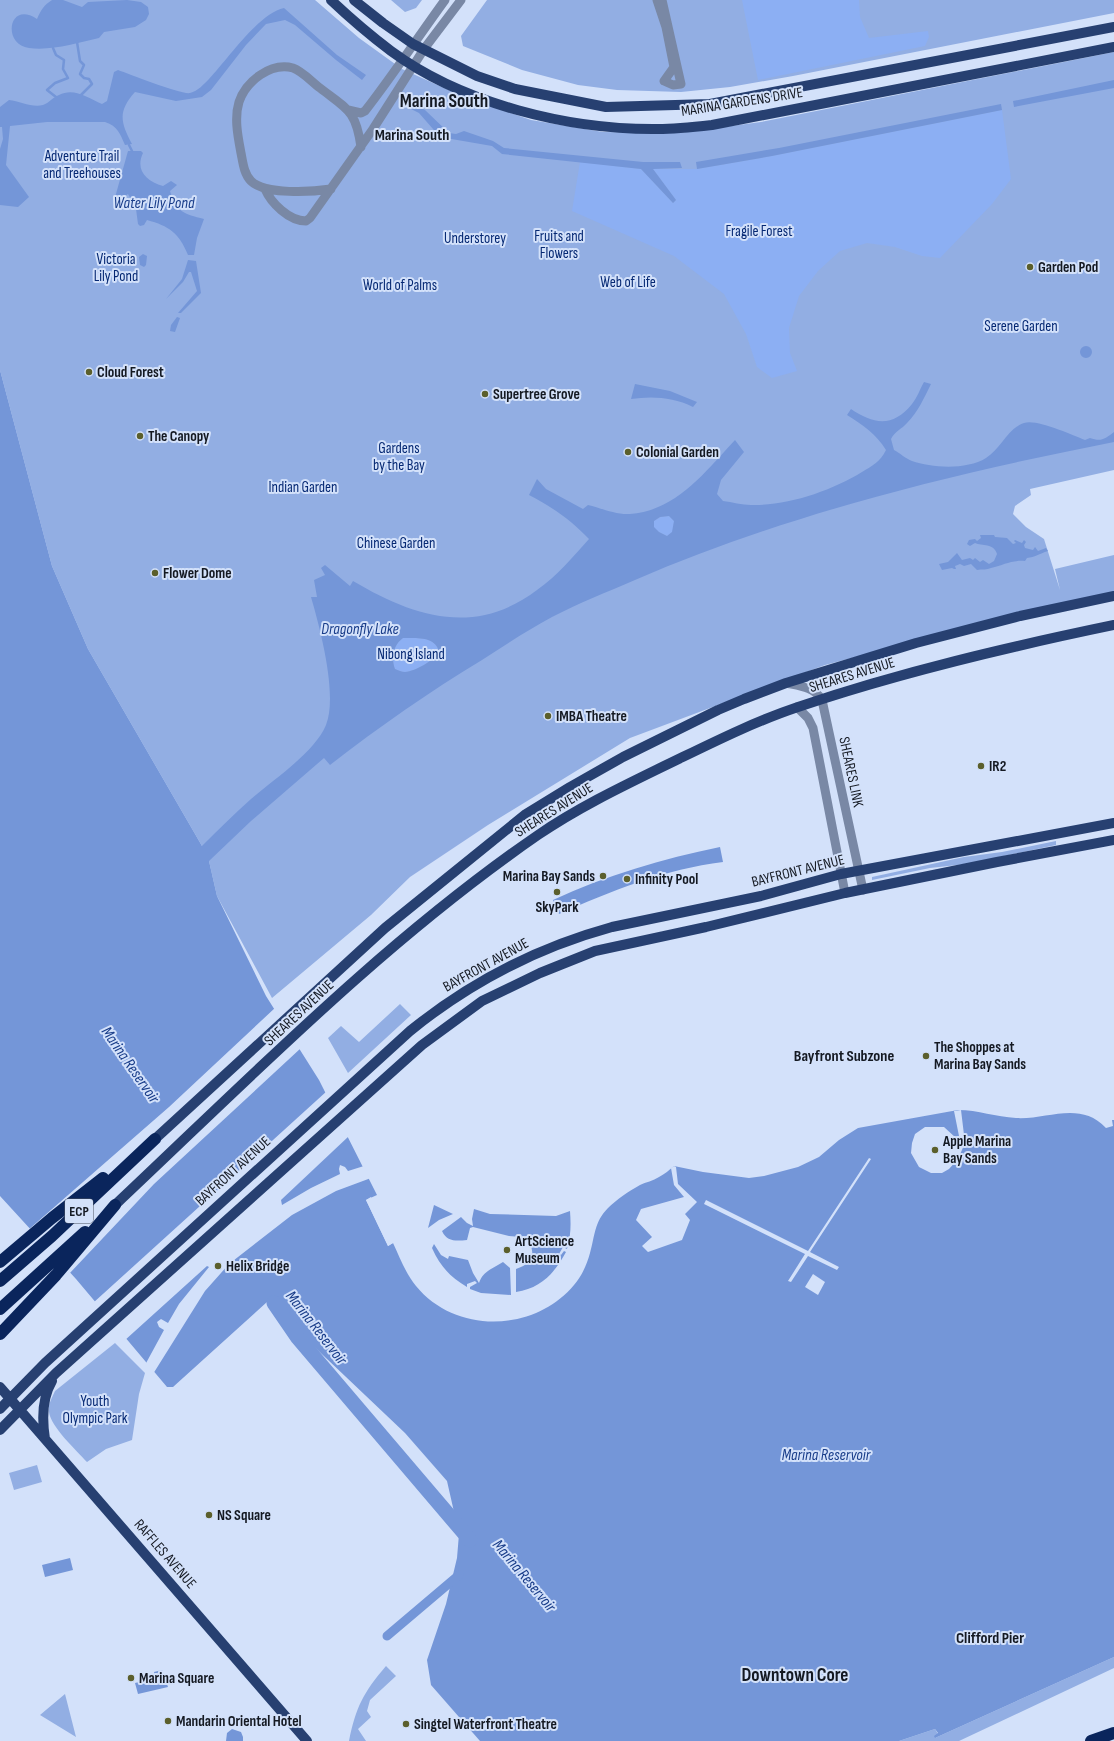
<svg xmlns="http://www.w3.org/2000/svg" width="1114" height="1741" font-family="'Sofia Sans Condensed',sans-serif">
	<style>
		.green { fill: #92aee3 }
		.forest { fill: #8caff3 }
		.water { fill: #7496d8; fill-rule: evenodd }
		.pier { fill: #d3e1fa }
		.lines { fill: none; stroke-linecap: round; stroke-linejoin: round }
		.stream { stroke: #7496d8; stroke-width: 2.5 }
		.canal { stroke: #7496d8; stroke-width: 9 }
		.river { stroke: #7496d8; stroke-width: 15 }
		.minor { stroke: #7988a5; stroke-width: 9 }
		.major { stroke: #274071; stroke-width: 10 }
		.highway { stroke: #0a255c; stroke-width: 12 }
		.poi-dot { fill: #5b5f2c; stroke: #d3e1fa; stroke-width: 1.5 }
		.labels { text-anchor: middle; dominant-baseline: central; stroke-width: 4; stroke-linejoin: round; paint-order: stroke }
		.shield { fill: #d3e1fa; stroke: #4d5563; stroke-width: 1 }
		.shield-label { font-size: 14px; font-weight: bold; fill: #141922 }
		.street-label { font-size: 15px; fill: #141922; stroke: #d3e1fa }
		.park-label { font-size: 15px; fill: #052873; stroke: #d3e1fa }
		.poi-label { font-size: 15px; font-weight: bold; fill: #141922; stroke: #d3e1fa; text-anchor: start }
		.neighbourhood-label { font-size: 16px; font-weight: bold; fill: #141922; stroke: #d3e1fa }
		.water-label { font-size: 16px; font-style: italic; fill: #183c89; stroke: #d3e1fa }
		.district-label { font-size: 19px; font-weight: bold; fill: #141922; stroke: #d3e1fa }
	</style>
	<rect width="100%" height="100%" fill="#d3e1fa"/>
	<path class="green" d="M0,0H315L359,38L402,69L462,96L531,120L603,132L678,133L761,122L1114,52V470L1030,489L1031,495L1015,506L1013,514L1026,527L1044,539L1060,590L1055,569L1114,555V593L1022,613L825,665L630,738L488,825L410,877L371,915L272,998L217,896L209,861L202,846L88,649L52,566L0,370Z
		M391,0H422L416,8L405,12Z
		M487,0H1114V13L793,76L730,87L681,92L617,90L578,85L522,70L463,46L461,36Z
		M1056,841V845L966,864L930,868L872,880V877L964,857L1002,852Z
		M400,1004L411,1015L348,1073L328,1038L341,1026L359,1042Z
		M115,1343L145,1373L139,1394L132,1440L106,1449L87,1462C76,1450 51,1427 49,1412C48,1404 52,1398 55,1391Z
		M37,1465L42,1482L14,1490L9,1473Z
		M1114,1657V1668L959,1741H899L935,1729L938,1734L935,1738Z
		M386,1666L396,1676L370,1700L367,1711L371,1717L358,1729L366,1741H349C356,1707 363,1693 386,1666Z
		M65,1694L76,1737L40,1715Z"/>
	<path class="forest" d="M742,0H859L860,17L869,38L928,31L929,37L925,46L758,80Z
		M1002,110L1011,179L992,204L940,258L922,256L895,247L867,243L840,251L818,271L799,296L789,328L790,353L797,371L772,378L757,367L746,334L724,294L674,256L572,211L580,162L641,169L673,203L676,200L653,169H697L772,156Z
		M669,516L674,521L673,532L667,536L659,532L653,527L654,521L661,517Z
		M403,638C416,638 436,636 439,652C433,661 416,671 405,672C402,672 398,670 395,669C391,658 393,645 403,638Z"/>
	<path class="water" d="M52,0H63L82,7L88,2L127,0L141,2L148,7L149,14L146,20L135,27L104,32L99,38C76,43 52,51 29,48C2,45 8,0 37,19C41,10 44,5 52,0Z
		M284,8L337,55L366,75L362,80L336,60L295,25L285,20L266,24L246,45L211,90L202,97L176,101L135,92C117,112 121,123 132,144L125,145C120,134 118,126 105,122H47L10,126L6,165L29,197L18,207L0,205V149L3,139L2,127H0V107L9,100C20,101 32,108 43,105C49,103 53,97 59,95C74,87 88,98 102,104L107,101L114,72L118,70C129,74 182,95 190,93C198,91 204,84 209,79C227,60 259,13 284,8Z
		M1114,80V88L1014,107L1013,101Z
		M413,103L425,110L449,133L456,134L464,131L493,141L504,148L643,162H680L682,168L653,169L676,200L673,203L641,169L502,154L492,146L440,137L419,113L409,108Z
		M1001,104L1002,110L772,156L697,169L696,162L779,148Z
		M128,151H141L143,153C135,170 146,181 163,186L171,181L177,185L170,191C176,212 184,214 204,219L197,238L194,255H188C179,233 169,226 147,220L144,225L140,226L138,224L136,209L128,194L116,202L114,201Z
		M143,254L147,256L146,265L144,267L140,265L139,257Z
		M188,260L196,261L201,293L181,313H178L197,291L191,272H189L183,282L166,299L182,279Z
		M177,317L180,318L175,332L170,331L171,325Z
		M1080 352a6 6 0 1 1 12 0a6 6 0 1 1-12 0Z
		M0,370L52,566L88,649L202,846C218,830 234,814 251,799C273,780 315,752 326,725C338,695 320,628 311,597H317L314,580L325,575L321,568L325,565L350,586L353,581C414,617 475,637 537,590C557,576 573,557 589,539C571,520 552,507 529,495L537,479L546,489L583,509L588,505C601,508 616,515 630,514C676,511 706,471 735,440L744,452L721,480L717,494L723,501C732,502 742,505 751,505C787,506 831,491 862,472C872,466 880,462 886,450C876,434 863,425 847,415L851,409C873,424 893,428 912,404C917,398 920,389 924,382L931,384C924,398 918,412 907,423C902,429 895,431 891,439L894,450C900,453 906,459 912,461C932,468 967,470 986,458C1000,450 1008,428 1024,423C1038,419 1071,435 1085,440L1090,438C1101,442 1105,439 1114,432V442C951,474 788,514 635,580C607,592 579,603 552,617C528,630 505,645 482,660C429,692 379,727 330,765L324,758L251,821L209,861L217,896L266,996L319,1080L377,1195L366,1200L388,1246L393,1243C400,1258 406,1274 416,1286C456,1335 535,1332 574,1285C582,1276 587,1264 590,1253C595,1236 594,1222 608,1208C616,1200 629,1191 640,1185C646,1182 653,1181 659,1177C665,1174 669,1170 674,1166L703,1172L749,1178L764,1176L798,1167L819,1157L839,1140L858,1128L958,1110C978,1110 996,1117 1016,1118C1047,1120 1080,1100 1106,1128L1113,1126L1112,1120H1114V1657L935,1738L934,1736L938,1733L935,1729L899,1741H480L431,1685L427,1660L446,1604L457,1558L459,1534L447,1481L405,1433L267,1302L173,1387H167L76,1279L0,1196ZM669,516L674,521L672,532L667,536L659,532L654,527V521L660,517ZM403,638C416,638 436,636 439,652C433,661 416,671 405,672C402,672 398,670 395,669C391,658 393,645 403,638Z
		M635,384L670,391L697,402L693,407C673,397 652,396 631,399Z
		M980,535H994L995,537L1007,538L1013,544L1016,543L1014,541L1015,540L1022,543L1024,540L1026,542L1024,545L1025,548L1033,550L1035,547L1038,551L1046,548L1048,551C1039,554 1035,557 1027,558L1025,561C1011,560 1004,565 991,568C987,570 982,569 977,570L971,564L964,566L960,564L955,566L956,569H954L952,568L942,570L939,564L948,562L957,553L962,560L970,558L973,560L975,558L980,562L983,560L989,564L994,561L997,554C994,543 982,546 975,543L970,546L967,544L969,540L975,539L977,541L981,538Z
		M720,847L723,862C666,869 611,891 559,914L553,900C607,875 662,859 720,847Z
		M434,1205L453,1214L439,1220L428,1228Z
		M474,1209L490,1214L556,1216L570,1211C571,1224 571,1236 567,1249L563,1247L559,1254L561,1255L564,1251L566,1252C554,1274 541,1288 516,1292V1269C532,1263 536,1257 529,1241L521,1237L509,1236L473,1227L470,1228L467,1240C456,1241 447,1242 442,1231L461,1217L467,1223L473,1226L472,1219Z
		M434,1244L441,1255L448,1259L449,1256L468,1260L473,1273L479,1283C483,1271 492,1269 503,1262L510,1268L511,1295L481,1293L470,1289V1287L477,1283L475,1281L467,1284V1287C450,1277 440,1266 432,1248Z
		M70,1558L73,1570L45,1577L42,1565Z
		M162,1670L168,1687L138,1694L135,1683L155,1678L154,1672Z
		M232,1729L241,1732L243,1737V1741H226L227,1733Z"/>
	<path class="pier" d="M276,1007L301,1048L154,1184L69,1274L28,1230L169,1107Z
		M327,1091L349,1136L281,1200L282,1205L311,1188L340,1174L339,1169L340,1165L345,1167L348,1171L364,1166L371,1178L336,1191L292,1215L229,1264L205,1291L153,1374L145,1365L164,1330L159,1327L157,1322L161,1319L168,1323L179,1304L209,1267L207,1266L124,1341L93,1303Z
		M961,1110L965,1143L958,1159L949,1169L942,1173H931L919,1167L911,1153L912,1143L915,1134L925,1127H944L956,1138L958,1144L959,1136L954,1111Z
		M869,1158L871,1159L810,1252L839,1267L837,1270L808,1256L791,1282L788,1281L805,1254L704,1204L706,1200L808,1251Z
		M674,1166L676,1167L678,1184L697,1202L685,1214L690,1220L682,1240L648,1252L642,1246L652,1237L636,1220L641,1209L684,1197L674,1185L671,1168Z
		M371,1197L372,1199L369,1201L389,1243L393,1242V1243L388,1246L366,1200Z
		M813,1274L825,1282L818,1295L805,1287Z"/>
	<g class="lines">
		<path class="stream" d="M77,42L80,61L84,65L80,74L84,78L89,79L92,84L81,95
			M53,48L56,55L64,60L63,69L68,78L55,83L47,90L56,97
			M129,145L132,151"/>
		<path class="canal" d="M387,1636L459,1575"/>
		<path class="river" d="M274,1303L298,1338L470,1540"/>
		<path class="minor" d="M657,0L666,27L674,67L664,81L673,85L681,84L662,0
			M348,110L361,113L365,111C393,75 418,37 445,0
			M265,189C271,203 289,221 306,221L310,218L373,129L424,49L461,0
			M331,189C312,192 265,195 251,181C244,174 243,163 241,153C238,137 234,118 239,102C246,81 271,62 293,68C302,71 312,82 320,88C347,109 356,110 361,147
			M786,683C800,686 814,687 822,700L863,890
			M797,707L808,718L813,728L845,893"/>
		<path class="major" d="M331,0C350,18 370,35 391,51C463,104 569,130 658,129C676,129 694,127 712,125L1114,47
			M354,0L383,23L413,44L477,76L515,89L606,107L710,104L1114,27
			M155,1139L385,928L526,814L570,787L623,757L718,710L744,699L786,683L916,643L1020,616L1114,596
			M115,1205C251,1077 384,941 538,835C576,809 617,789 658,769C704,747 750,723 798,707C901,672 1008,647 1114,625
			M0,1387L307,1741
			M0,1409L45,1363L410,1031C469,983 539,947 612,927L761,896L841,874L1114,823
			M0,1430L56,1373L422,1045L482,1001L540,973L595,951L706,927L845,893L997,862L1114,840
			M45,1439C42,1420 42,1398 52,1381"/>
		<path class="highway" d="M0,1262L52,1218L103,1178
			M0,1281L52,1236L155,1139
			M0,1309L85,1232
			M0,1334L56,1275L115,1205
			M1091,1741L1114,1733"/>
	</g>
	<g class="poi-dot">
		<circle cx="1030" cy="267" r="4"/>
		<circle cx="89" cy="372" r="4"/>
		<circle cx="485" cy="394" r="4"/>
		<circle cx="140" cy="436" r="4"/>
		<circle cx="628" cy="452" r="4"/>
		<circle cx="155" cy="573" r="4"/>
		<circle cx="548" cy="716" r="4"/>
		<circle cx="981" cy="766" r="4"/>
		<circle cx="603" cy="876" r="4"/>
		<circle cx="627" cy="879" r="4"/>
		<circle cx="557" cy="892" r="4"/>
		<circle cx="926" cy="1056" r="4"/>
		<circle cx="935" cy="1150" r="4"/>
		<circle cx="507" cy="1250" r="4"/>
		<circle cx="218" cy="1266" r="4"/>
		<circle cx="209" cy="1515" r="4"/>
		<circle cx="131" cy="1678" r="4"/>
		<circle cx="168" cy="1721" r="4"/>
		<circle cx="406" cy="1724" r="4"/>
	</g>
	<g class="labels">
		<rect class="shield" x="65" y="1199" width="28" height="24" rx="3"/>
		<g class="shield-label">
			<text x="79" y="1211">ECP</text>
		</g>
		<g class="street-label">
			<text transform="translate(742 102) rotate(-9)">MARINA GARDENS DRIVE</text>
			<text transform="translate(852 675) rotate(-17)">SHEARES AVENUE</text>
			<text transform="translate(851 772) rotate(78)">SHEARES LINK</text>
			<text transform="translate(554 810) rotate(-32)">SHEARES AVENUE</text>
			<text transform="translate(798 871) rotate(-14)">BAYFRONT AVENUE</text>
			<text transform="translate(486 965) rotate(-29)">BAYFRONT AVENUE</text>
			<text transform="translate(299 1013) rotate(-43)">SHEARES AVENUE</text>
			<text transform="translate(233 1171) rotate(-42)">BAYFRONT AVENUE</text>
			<text transform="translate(165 1554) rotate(49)">RAFFLES AVENUE</text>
		</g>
		<g class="park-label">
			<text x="82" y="156">Adventure Trail<tspan x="82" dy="17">and Treehouses</tspan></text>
			<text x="759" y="231">Fragile Forest</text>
			<text x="559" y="236">Fruits and<tspan x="559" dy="17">Flowers</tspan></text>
			<text x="475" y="238">Understorey</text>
			<text x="116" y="259">Victoria<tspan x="116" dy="17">Lily Pond</tspan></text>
			<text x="628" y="282">Web of Life</text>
			<text x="400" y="285">World of Palms</text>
			<text x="1021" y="326">Serene Garden</text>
			<text x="399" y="448">Gardens<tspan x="399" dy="17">by the Bay</tspan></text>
			<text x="303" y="487">Indian Garden</text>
			<text x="396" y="543">Chinese Garden</text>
			<text x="411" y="654">Nibong Island</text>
			<text x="95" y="1401">Youth<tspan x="95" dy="17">Olympic Park</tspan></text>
		</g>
		<g class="poi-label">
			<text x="1038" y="267">Garden Pod</text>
			<text x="97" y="372">Cloud Forest</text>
			<text x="493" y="394">Supertree Grove</text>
			<text x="148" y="436">The Canopy</text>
			<text x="636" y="452">Colonial Garden</text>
			<text x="163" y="573">Flower Dome</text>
			<text x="556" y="716">IMBA Theatre</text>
			<text x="989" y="766">IR2</text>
			<text x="595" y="876" text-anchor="end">Marina Bay Sands</text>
			<text x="635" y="879">Infinity Pool</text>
			<text x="557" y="907" text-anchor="middle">SkyPark</text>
			<text x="934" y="1047">The Shoppes at<tspan x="934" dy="17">Marina Bay Sands</tspan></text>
			<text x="943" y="1141">Apple Marina<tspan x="943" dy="17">Bay Sands</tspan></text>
			<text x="515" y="1241">ArtScience<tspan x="515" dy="17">Museum</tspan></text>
			<text x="226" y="1266">Helix Bridge</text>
			<text x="217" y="1515">NS Square</text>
			<text x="139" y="1678">Marina Square</text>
			<text x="176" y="1721">Mandarin Oriental Hotel</text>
			<text x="414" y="1724">Singtel Waterfront Theatre</text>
		</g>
		<g class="neighbourhood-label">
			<text x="412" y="135">Marina South</text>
			<text x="844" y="1056">Bayfront Subzone</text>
			<text x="990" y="1638">Clifford Pier</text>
		</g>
		<g class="water-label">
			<text x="154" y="203">Water Lily Pond</text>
			<text x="360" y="629">Dragonfly Lake</text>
			<text transform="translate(130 1065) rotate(55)">Marina Reservoir</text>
			<text transform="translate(316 1328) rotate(52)">Marina Reservoir</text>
			<text x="826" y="1455">Marina Reservoir</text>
			<text transform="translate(524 1576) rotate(50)">Marina Reservoir</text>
		</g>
		<g class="district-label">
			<text x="444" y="101">Marina South</text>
			<text x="795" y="1675">Downtown Core</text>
		</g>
	</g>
</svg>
